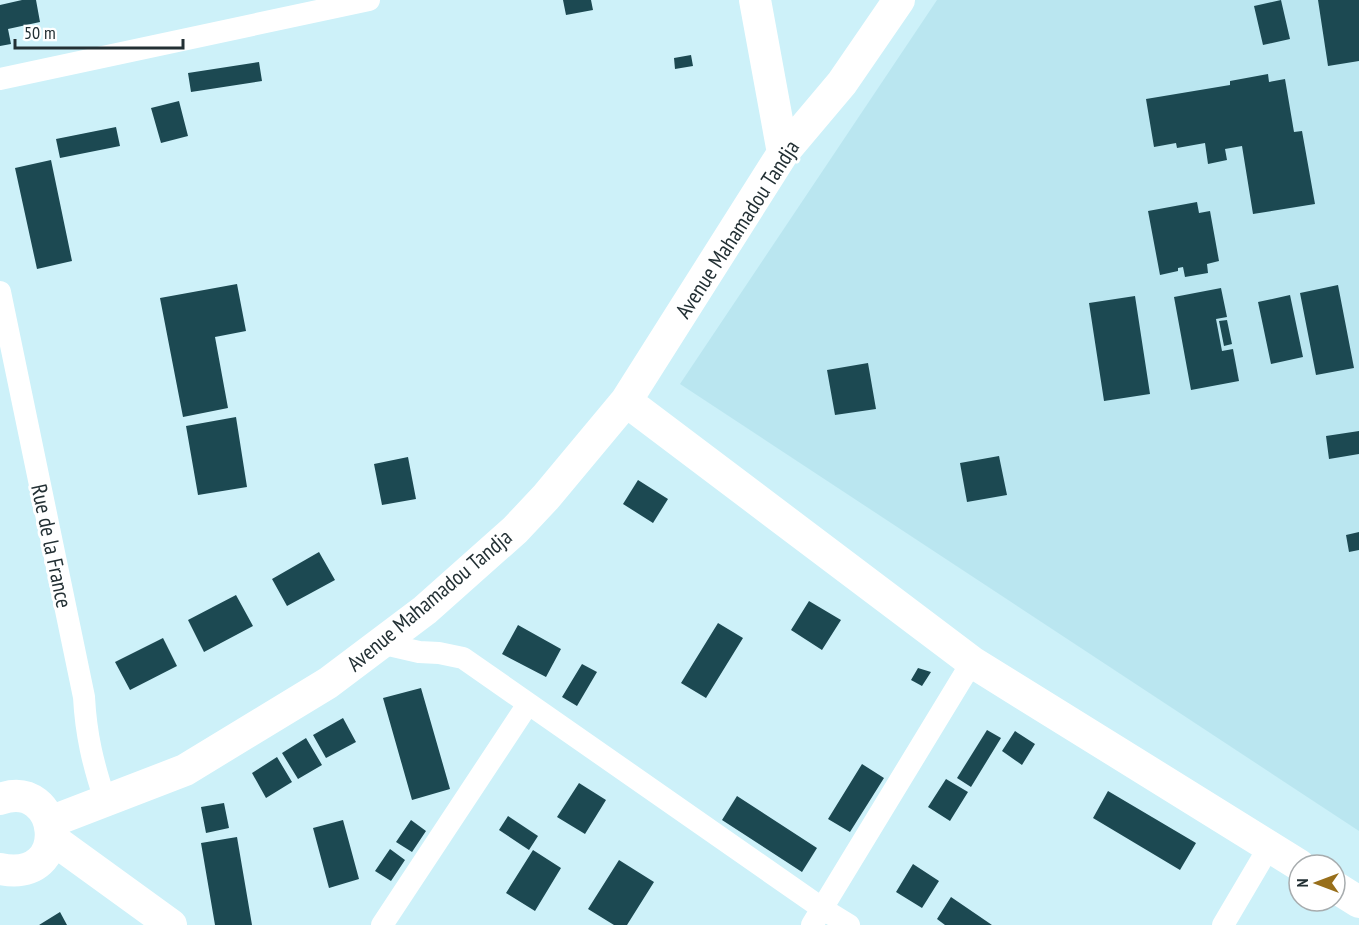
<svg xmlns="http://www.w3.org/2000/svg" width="1359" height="925" font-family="'PT Sans Narrow',sans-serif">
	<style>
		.built { fill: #bae6f0 }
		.building { fill: #1c4952 }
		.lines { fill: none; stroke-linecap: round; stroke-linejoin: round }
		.street { stroke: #fff; stroke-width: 22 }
		.secondary { stroke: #fff; stroke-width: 32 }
		.labels { text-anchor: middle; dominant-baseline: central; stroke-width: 6; stroke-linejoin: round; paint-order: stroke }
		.street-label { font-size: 22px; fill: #233034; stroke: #fff }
	</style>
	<rect width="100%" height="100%" fill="#cdf1f9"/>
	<path class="built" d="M937,0H1359V831L680,384Z"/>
	<path class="building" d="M22,0H36L40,22L8,29L11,44L0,46V5Z
		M563,0H591L593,10L566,15Z
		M1281,0L1290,39L1263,45L1254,6Z
		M1318,0H1359V61L1328,66Z
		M691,55L693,66L675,69L674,58Z
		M259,62L262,81L191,92L188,73Z
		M1268,74L1269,82L1285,79L1294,132L1302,131L1315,204L1253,214L1242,146L1225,149L1227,160L1208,164L1205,143L1177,148L1176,143L1154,147L1146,99L1230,85V81Z
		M179,101L188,136L161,143L151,108Z
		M116,127L120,146L60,158L56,139Z
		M51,160L72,261L37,269L15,168Z
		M1197,202L1199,213L1210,211L1219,261L1207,264L1208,273L1185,277L1183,267L1178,268V271L1160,275L1148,211Z
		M237,284L246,331L215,337L228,408L183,417L160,298Z
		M1338,285L1354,368L1316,375L1300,293Z
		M1221,288L1227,317L1216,319L1222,351L1233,349L1239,381L1191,390L1174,297Z
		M1290,295L1303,357L1271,364L1258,302Z
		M1135,296L1150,394L1104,401L1089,303Z
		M1227,320L1232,344L1224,346L1219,321Z
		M868,363L876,409L835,415L827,370Z
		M236,417L247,487L198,495L186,426Z
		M1359,431V454L1329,459L1326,436Z
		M999,456L1007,495L967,502L960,463Z
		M408,457L416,499L382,505L374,464Z
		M638,480L668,499L653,523L623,504Z
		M1359,532V550L1349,552L1346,535Z
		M319,552L335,580L287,606L272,579Z
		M236,595L253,626L204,652L188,620Z
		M809,601L841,620L822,650L791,630Z
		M718,623L743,638L706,698L681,683Z
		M518,625L561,649L546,677L502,654Z
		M163,638L177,666L130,690L115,662Z
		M582,664L597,672L577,706L562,697Z
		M918,668L931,672L922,686L911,680Z
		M421,688L450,789L412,800L383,698Z
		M343,718L356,742L326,758L313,735Z
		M987,730L1001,738L971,787L957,778Z
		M1015,731L1035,744L1022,765L1002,751Z
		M306,738L322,765L298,779L282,753Z
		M277,757L292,782L266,798L252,773Z
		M862,764L884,778L850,832L828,819Z
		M946,779L968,792L950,821L928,807Z
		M579,783L606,800L585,834L557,817Z
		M1108,791L1196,843L1180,870L1093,818Z
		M737,796L817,848L802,872L722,820Z
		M224,803L229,828L206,833L201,807Z
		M508,816L538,836L529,850L499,830Z
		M343,820L359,879L329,888L313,828Z
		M411,820L426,831L412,852L396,842Z
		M237,837L252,925H215L201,843Z
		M390,849L405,860L391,881L375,871Z
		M533,850L561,868L535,911L506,893Z
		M619,860L654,882L627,925H614L588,909Z
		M913,864L939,881L922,908L896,892Z
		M951,897L992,925H945L937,919Z
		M60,912L67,925H39Z"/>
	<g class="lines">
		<path class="street" d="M0,79L369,0
			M0,292L84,697C86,735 93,764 105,800
			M380,643L419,652L439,653L463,658L823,909L849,925
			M382,925L528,704
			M812,925L972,662
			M1223,925L1269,847"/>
		<path class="secondary" d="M755,0L783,153
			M626,401L972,662L1299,865
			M0,799C61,777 74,884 0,869
			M50,822L185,770L328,683L425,610L515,530L546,497L626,401L783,153L842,83L899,0
			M51,838L171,925
			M1335,887L1359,902"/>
	</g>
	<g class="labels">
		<g class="street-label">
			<text transform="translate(737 229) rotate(-57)">Avenue Mahamadou Tandja</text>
			<text transform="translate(52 546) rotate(78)">Rue de la France</text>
			<text transform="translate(429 600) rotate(-40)">Avenue Mahamadou Tandja</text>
		</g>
	</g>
	<g transform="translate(1317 883) rotate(270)"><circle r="28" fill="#ffffff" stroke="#a7acae" stroke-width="1.5"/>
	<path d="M0-4.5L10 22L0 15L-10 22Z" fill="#986f1b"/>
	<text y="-9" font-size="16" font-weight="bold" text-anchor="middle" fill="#233034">N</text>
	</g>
	<path d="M15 39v9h168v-9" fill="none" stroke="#233034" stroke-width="3"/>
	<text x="24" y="39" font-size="18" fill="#233034" stroke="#ffffff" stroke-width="4.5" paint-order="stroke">50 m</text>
</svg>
